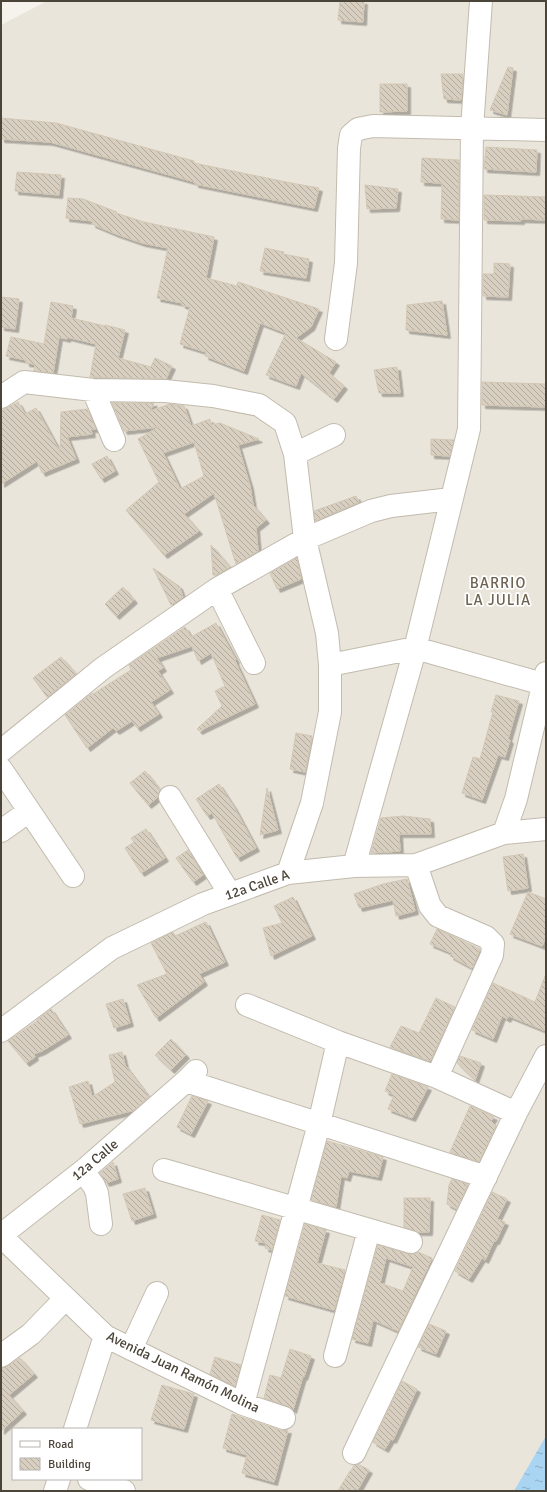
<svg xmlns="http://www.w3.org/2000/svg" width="547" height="1492" font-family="Signika,sans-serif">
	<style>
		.residential { fill: #eae5da; fill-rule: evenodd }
		.water { fill: url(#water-ripples) }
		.building { fill: url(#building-back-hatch); stroke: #d3c7b4; fill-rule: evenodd; filter: url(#shadow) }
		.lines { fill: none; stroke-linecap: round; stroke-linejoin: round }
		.minor-casing { stroke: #c2bbae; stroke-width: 24 }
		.minor { stroke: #fff; stroke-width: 22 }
		.labels { text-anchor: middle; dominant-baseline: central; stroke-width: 3.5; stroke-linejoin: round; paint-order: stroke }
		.street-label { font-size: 14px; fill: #4b4439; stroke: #fff }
		.neighbourhood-label { font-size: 15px; letter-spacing: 1px; fill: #6e6250; stroke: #fff }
	</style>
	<defs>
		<pattern id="water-ripples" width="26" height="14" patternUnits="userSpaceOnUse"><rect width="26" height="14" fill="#a9d4f2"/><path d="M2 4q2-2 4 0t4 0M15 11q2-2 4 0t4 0" fill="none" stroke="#8caec5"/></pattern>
		<pattern id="building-back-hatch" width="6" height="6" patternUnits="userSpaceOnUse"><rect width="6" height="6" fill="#d8cfc1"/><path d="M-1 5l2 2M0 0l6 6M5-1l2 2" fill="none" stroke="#b1aa9e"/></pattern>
		<filter id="shadow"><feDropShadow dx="3.5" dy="3.5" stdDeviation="0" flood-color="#0004"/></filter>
	</defs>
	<rect width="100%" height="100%" fill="#f6f3ec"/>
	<path class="residential" d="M47,1H546V1466L532,1491H1V25ZM13,1429H141V1479H13Z"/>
	<path class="water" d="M546,1436V1491H514Z"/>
	<path class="building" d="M340,1H364L363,22L338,20Z
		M508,67L513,68L507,115L490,110Z
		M441,74H463L461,100L444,99Z
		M380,84H407V111L380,112Z
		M1,118L56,123L194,161V163L291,183L319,188L314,208L195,184V182L50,142L1,139Z
		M486,147L537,150L536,172L484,169Z
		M422,158L459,160V220L441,219L442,183L421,182Z
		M17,172L61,175L59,195L15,191Z
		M365,185L398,189L396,208L367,209Z
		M484,195L546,197V220L521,219V221L484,220Z
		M68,198L83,199L117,212L116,213L144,222L214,237L206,278L237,286L238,282L319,309L311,327L296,338L336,362L329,373L344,386L334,399L301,373L296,386L266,375L286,333L260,323L244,371L205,356L206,352L180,344L190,307L182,305V303L157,298L168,248L142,243L116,234L92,224L93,221L66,218Z
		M265,248L284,252L283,254L309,259L306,278L260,271Z
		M494,263L510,264L508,297L483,296V274H494Z
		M1,297L19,299L15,329L1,327Z
		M442,301L447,335L406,330L407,305Z
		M51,302L73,306L71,318L105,326V325L125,330L118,358L151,367L155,358L172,366L166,379L90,377L96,344L67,337V339L59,337L53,373L34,371L35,364L26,363V360L6,356L11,337L44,344Z
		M397,367L400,393H379L374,370Z
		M482,382L546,384V407L482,405Z
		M18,402L25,414L36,408L60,452L61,412L87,409L96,429H91L92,434L67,437L76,459L42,473L37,461L1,484V411Z
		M112,403H154L150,411L170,404L184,406L191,426L210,419L211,425L220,423L259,439L238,445L250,486L253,505L266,520L256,528L258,551L236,564L214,493L184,514L199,531L164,555L126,510L159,482L138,439L159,427L124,431ZM194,442L204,476L180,489L163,453Z
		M431,439L454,440L450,456L431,455Z
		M107,456L115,471L101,479L92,464Z
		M356,496L359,502L315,521L314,511Z
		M211,545L230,567L216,575H213Z
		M297,558L301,579L277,589L270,573Z
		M153,568L179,586L183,597L171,605Z
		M123,587L134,600L116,616L105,604Z
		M216,623L236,660L235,661L255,704L199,731L197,729L222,706L215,691L225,686L211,653L198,661L192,646L157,658L163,668L158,671L170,690L151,702L159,714L137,728L132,721L116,731L113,728L87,748L65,715L92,693L93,694L131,670L129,665L185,627L191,637Z
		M61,657L76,674L47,697L33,678Z
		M496,695L519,701L508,739L510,740L505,757L498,755L482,800L462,793L473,757L480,759L493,712H491Z
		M296,733L312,736L305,772L290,769Z
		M145,771L160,790L158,797L148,805L130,783Z
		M219,784L234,807L256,848L237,858L212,813L207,816L196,799Z
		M267,788L278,830L260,835Z
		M403,816L430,819L431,834H399L400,851L371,853L381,818Z
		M146,829L165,858L141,873L125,848L134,842L131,838Z
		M188,850L203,875L193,882L176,858Z
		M523,854L528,888L508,891L503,857Z
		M407,879L415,911L396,916L393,900L359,908L354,894L383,884Z
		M528,892L546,899V937L542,946L510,934Z
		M293,897L312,936L271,956L263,928L282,923L274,906Z
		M206,922L225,962L199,974L204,982L156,1018L137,985L167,974L151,943L173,932L175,936Z
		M437,929L480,949L472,968L450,956L452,953L430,944Z
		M545,976H546V1031L509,1016L507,1019L502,1016L493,1039L472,1030L493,983L535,1002Z
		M436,998L455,1007L430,1061L390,1047L401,1026L419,1033Z
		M123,999L130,1023L114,1028L106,1004Z
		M51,1009L68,1035L42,1051L34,1054L35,1057L26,1063L8,1041L37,1021V1020Z
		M171,1039L186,1055L171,1070L155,1055Z
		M122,1052L125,1065L149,1097L132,1112L131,1111L80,1124L69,1087L88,1081L92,1097L115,1082L109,1055Z
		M460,1056L481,1063L475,1080L457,1063Z
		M392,1074L428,1087L412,1118L388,1109L394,1095L385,1091Z
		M192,1096L208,1101L191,1134L177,1127Z
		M470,1106L494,1117L491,1121L496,1126L479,1162L450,1152Z
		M327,1141L383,1157L378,1177L349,1171L347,1178L341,1176L336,1207L311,1200Z
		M113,1162L118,1179L106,1183L100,1173Z
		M452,1179L468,1184L457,1209L447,1204L449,1185Z
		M145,1188L153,1214L132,1221L123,1194Z
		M492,1192L507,1199L497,1219L505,1222L496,1241H494L485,1260L482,1258L469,1279L455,1271Z
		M404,1198H430L429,1232H417L404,1227Z
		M262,1215L280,1220L272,1250L265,1248L266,1243L255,1241Z
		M305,1224L326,1230L317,1263L345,1270L334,1310L285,1296Z
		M378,1245L408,1254H414L418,1252L432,1258L398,1331L373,1320L368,1343L352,1339ZM386,1258L413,1267L403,1291L380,1283Z
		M429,1324L446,1331L436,1354L418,1347Z
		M290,1349L311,1356L304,1377L303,1376L293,1410L288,1406L264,1398L270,1375L281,1378Z
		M215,1357L241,1365L235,1386L210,1374Z
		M20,1358L34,1374L9,1395L23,1411L1,1431V1368L8,1366Z
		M402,1381L417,1389L393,1440L391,1439L385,1449L373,1442Z
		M162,1385L194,1394L184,1429L151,1420Z
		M232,1414L280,1430H288L274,1482L242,1473L247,1455L223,1448Z
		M358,1464L369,1470L357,1491H338L350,1471H351L354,1465Z"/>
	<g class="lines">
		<defs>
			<path id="minor" d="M336,339L346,263L349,148L351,135L358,129L373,126L546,130
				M93,390L114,440
				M1,397L24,382L93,390L165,391L213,396L259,405L285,423L295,454L305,539L327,633L330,665V712L312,803L288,873
				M295,454L334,435
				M217,589L254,663
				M330,665L415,648L543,684
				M1,751L103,668L217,589L305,539L371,511L391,506L451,499
				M1,769L73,876
				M170,797L230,894
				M1,831L28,812
				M504,833L516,799L546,673
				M416,865L430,906L438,916L486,937L493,944L492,955L437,1077
				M354,866L413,657L469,429L472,128L481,1
				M247,1005L338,1042L437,1077L516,1113
				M1,1031L112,948L203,904L288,873L354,866L416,865L504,833L546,829
				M186,1081L486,1177
				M164,1170L411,1242
				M83,1171L94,1186L97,1193L101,1224
				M1,1235L83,1171L186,1081L196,1071
				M1,1236L105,1336L243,1404L284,1418
				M131,1349L157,1293
				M1,1356L31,1334L65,1299
				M335,1356L369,1230
				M243,1404L319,1124L338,1042
				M75,1429L105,1336
				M354,1453L516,1113L546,1056
				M89,1479L124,1491
				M55,1491L59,1479"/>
		</defs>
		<use href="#minor" class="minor-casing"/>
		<use href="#minor" class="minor"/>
	</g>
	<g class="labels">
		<g class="street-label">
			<text transform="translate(257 885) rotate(-19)">12a Calle A</text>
			<text transform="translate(95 1160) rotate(-40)">12a Calle</text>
			<text transform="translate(183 1372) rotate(26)">Avenida Juan Ramón Molina</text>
		</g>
		<g class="neighbourhood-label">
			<text x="498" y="583">BARRIO<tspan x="498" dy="17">LA JULIA</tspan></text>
		</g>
	</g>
	<rect width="547" height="1492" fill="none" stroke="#4b4439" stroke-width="4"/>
	<rect x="12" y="1428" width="130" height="52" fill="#ffffff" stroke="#b7b4b0"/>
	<rect x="20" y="1441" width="20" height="6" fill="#ffffff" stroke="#b7b4b0"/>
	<text x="48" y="1448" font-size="12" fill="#4b4439">Road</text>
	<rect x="20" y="1458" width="20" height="12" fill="url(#building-back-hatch)" stroke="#b7b4b0"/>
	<text x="48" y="1468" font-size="12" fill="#4b4439">Building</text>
</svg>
